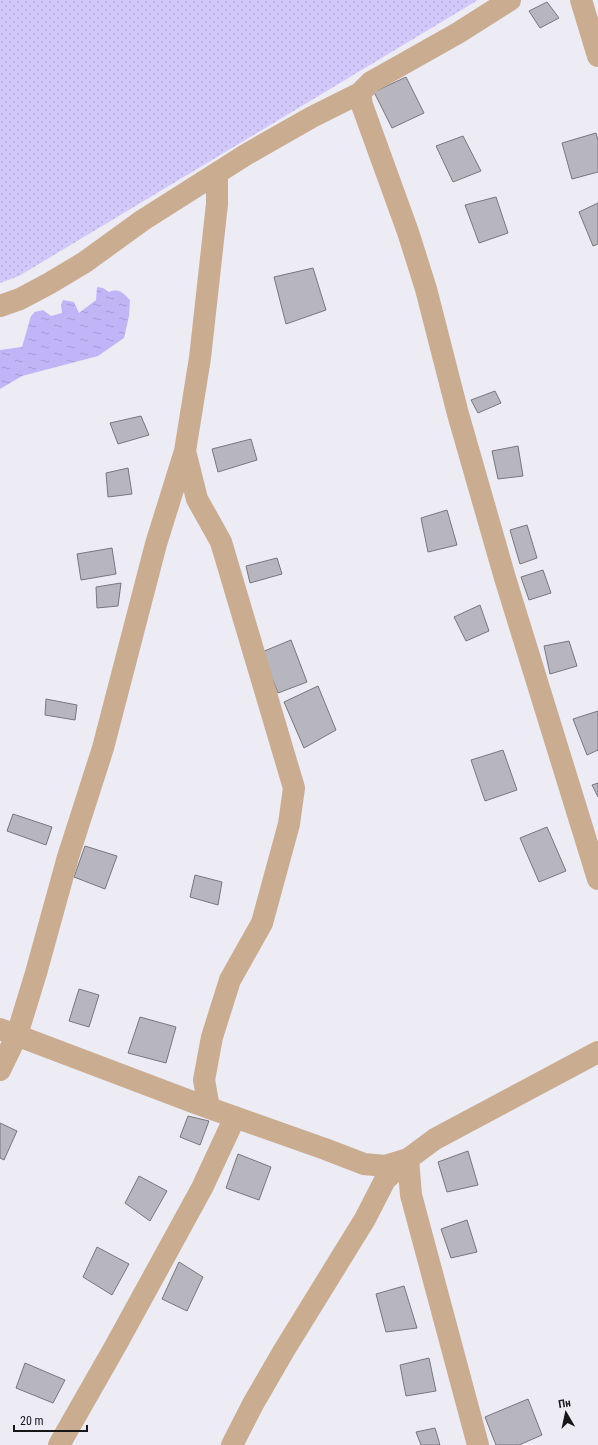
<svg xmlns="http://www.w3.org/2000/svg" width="598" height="1445" font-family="'Roboto Condensed',sans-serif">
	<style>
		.garden { fill: url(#garden-dots) }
		.water { fill: url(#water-ripples) }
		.building { fill: #b7b6bf; stroke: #78777f }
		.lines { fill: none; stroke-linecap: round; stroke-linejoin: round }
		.minor { stroke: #caac90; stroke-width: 22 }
		.tertiary { stroke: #caac90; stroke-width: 22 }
	</style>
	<defs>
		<pattern id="garden-dots" width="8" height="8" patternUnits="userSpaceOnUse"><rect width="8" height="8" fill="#d2c9fa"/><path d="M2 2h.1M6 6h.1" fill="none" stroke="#b4acd6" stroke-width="1.8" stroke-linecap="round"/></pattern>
		<pattern id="water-ripples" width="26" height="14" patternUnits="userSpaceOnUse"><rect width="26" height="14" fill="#c2b5f7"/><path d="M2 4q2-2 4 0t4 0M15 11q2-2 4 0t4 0" fill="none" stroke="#a69bd3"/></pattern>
	</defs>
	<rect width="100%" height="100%" fill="#edebf4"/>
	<path class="garden" d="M0,0H478L19,276L0,283Z"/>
	<path class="water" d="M97,287L103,288L109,292C119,288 123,293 130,300L129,316L124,338L98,356L22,376L0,389V350L22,347L31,316L35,312L43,310L51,316L62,313L61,305L63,300L74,302L79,313L96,300Z"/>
	<path class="building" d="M547,2L559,18L540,28L529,11Z
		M406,77L424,113L392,128L374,92Z
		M596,133L598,141V172L572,179L562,143Z
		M463,136L481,171L453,182L436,146Z
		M496,197L508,233L479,243L465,205Z
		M598,203V244L593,246L579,212Z
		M313,268L326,310L286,324L274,277Z
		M495,391L501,403L478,413L471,400Z
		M141,416L149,435L118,444L110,423Z
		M251,439L257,460L218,472L212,449Z
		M518,446L523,476L498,479L492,451Z
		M128,468L132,494L108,497L106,473Z
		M447,510L457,545L428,552L421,518Z
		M527,525L537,558L520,564L510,530Z
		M112,548L116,574L81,580L77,554Z
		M277,558L282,574L250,583L246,566Z
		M543,570L551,593L529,600L521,577Z
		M121,583L118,606L97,608L96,587Z
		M480,605L489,631L466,641L454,617Z
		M291,640L307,682L278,693L262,652Z
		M569,641L577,666L550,674L544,646Z
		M318,686L336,730L304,748L284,702Z
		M46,699L77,705L75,720L45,715Z
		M598,711V750L587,755L573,719Z
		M503,750L517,790L485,801L471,760Z
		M598,783V797L592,785Z
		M13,814L52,827L46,845L7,831Z
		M547,827L566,871L539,882L520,838Z
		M85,846L117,856L105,889L74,877Z
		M195,875L222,882L218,905L190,897Z
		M79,989L99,995L89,1027L69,1021Z
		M140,1017L176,1027L166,1063L128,1053Z
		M188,1116L209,1121L200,1145L180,1137Z
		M0,1123L17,1131L4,1160L0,1158Z
		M468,1151L478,1185L447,1192L438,1162Z
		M238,1154L271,1167L259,1200L226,1188Z
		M139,1176L167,1191L150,1221L125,1203Z
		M467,1220L477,1252L451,1258L441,1229Z
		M97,1247L129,1264L112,1295L83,1277Z
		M179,1262L203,1277L187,1311L162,1299Z
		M404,1286L417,1328L386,1332L376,1294Z
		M429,1358L436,1391L406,1396L400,1365Z
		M25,1363L65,1380L53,1403L16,1388Z
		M528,1399L542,1435L519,1445H496L485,1417Z
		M435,1428L440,1445H421L416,1432Z"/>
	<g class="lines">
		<path class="minor" d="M581,0L598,56
			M360,93L362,105L408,232L426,289L458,414L505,578L598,879
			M0,306L20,299L50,283L85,262L143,220L247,154L312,117L360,93L371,82L458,33L510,0
			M185,451L197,499L221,542L294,788L289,824L262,923L230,980L212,1037L204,1080L209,1108
			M0,1029L198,1104L325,1149L364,1164L385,1166L408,1159L411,1195L478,1445
			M0,1070L17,1035L36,973L68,857L103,748L156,544L185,451L200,358L217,204V174
			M59,1445L116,1345L202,1188L235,1117"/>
		<path class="tertiary" d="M232,1445L253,1404L283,1352L365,1219L385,1180L408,1159L435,1139L598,1052"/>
	</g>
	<g transform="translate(566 1413) rotate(351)" stroke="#edebf4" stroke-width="3" paint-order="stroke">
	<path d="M0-3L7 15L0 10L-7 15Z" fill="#17171a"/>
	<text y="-6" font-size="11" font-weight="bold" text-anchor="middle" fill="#17171a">Пн</text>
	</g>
	<path d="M14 1425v6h73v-6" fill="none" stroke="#17171a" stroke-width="2"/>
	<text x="20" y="1425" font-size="12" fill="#17171a" stroke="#edebf4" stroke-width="3" paint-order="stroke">20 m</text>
</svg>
